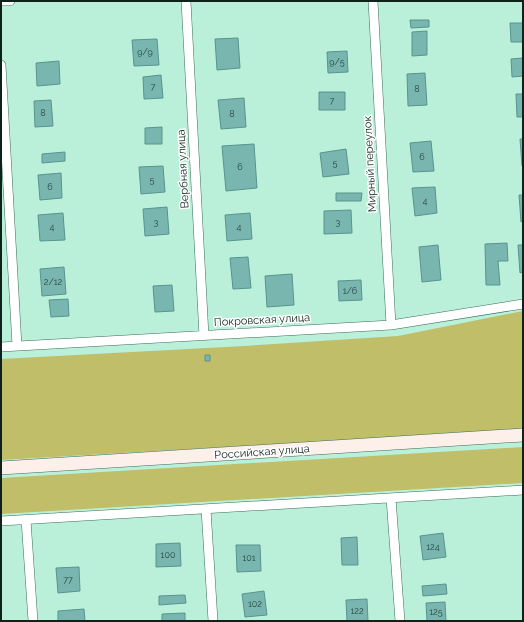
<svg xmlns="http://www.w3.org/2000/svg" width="524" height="622" font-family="Raleway,sans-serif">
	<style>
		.green { fill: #c0be68 }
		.building { fill: #79b6af; stroke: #58948e }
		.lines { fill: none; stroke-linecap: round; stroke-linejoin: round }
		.minor-casing { stroke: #3a6d5a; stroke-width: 10 }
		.secondary-casing { stroke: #3a6d5a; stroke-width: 14 }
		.minor { stroke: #fff; stroke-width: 9 }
		.secondary { stroke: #fdf0ea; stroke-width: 13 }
		.labels { text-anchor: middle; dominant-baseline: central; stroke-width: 3; stroke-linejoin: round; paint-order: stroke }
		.number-label { font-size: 9px; fill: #284740 }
		.street-label { font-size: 11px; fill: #0d221b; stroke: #fff }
	</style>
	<rect width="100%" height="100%" fill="#baf0d9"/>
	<path class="green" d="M523,311V430L1,460V359L244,346L398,336Z
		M523,447V483L1,514V478Z"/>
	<path class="building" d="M410,20H429V27L411,28Z
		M510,23H523V42H511Z
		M427,31V55L412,56V32Z
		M238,38L240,68L217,70L215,39Z
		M157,39L159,65L134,66L132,40Z
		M347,51L348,72L328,73L327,52Z
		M523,58V76L512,77L511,59Z
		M59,61L60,84L37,86L36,63Z
		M425,73L427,105L408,106L407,74Z
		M161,75L163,98L144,99L143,77Z
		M319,92H345V110H319Z
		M516,94H523V117H517Z
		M244,98L246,127L221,129L218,100Z
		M51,100L53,126L35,127L34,101Z
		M162,127V144H145V128Z
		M520,139H523V166H522Z
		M431,141L434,171L413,172L410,143Z
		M254,144L257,188L226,191L222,146Z
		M346,149L349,174L323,177L320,153Z
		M65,152V161L42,163V154Z
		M163,166L165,192L141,194L139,167Z
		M61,173L62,198L40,200L38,175Z
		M435,187L437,213L415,216L412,188Z
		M336,193H362L361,201H336Z
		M519,195H523V221L521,222Z
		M167,207L169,234L145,236L143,209Z
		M351,210L352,233L324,234V211Z
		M63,213L65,240L40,241L38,215Z
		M250,213L252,239L227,241L225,215Z
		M507,243L508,261H498L500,285H486L485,244Z
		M438,245L441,280L422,282L419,247Z
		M518,245H523V272L520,273Z
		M248,257L251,288L233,289L230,258Z
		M64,267L66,294L42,296L40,269Z
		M292,274L294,305L267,307L265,276Z
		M361,280L362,300L339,301L338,281Z
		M172,285L174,311L155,312L153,286Z
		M68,299L69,316L51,317L49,300Z
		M205,355H210V361H205Z
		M443,533L446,557L423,560L420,536Z
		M357,537L358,565H342L341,538Z
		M180,543L181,566L156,567V544Z
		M236,545H260L261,571L237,572Z
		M79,567L80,591L58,593L56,568Z
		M446,584L447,594L423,596L422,586Z
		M264,591L267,615L245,617L242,594Z
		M185,595L186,603L159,605V596Z
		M367,599L368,621H347L346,600Z
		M445,602L446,621H427L426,603Z
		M84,609L85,621H58V611Z
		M185,613V621H162V614Z"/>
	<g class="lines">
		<defs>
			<path id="minor" d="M1,1H10
				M186,1L204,336
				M373,1L391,325
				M1,65L17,346
				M1,347L391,325L523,304
				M391,498L400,621
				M206,509L213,621
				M26,520L33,621
				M1,521L523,490"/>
			<path id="secondary" d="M1,468L523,435"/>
		</defs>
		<use href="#minor" class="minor-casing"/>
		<use href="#secondary" class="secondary-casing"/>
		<use href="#minor" class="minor"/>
		<use href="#secondary" class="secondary"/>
	</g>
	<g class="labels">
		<g class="number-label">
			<text x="145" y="52">9/9</text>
			<text x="337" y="62">9/5</text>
			<text x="153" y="87">7</text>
			<text x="417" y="89">8</text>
			<text x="332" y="101">7</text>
			<text x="43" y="113">8</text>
			<text x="232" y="114">8</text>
			<text x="422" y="157">6</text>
			<text x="335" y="163">5</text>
			<text x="240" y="167">6</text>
			<text x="152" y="180">5</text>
			<text x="50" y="187">6</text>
			<text x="425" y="201">4</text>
			<text x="156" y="222">3</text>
			<text x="338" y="222">3</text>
			<text x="52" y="227">4</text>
			<text x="239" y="227">4</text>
			<text x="53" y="282">2/12</text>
			<text x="350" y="291">1/6</text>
			<text x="433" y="547">124</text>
			<text x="168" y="555">100</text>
			<text x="249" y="558">101</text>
			<text x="68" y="580">77</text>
			<text x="255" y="604">102</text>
			<text x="357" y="611">122</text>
			<text x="436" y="612">125</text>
		</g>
		<g class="street-label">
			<text transform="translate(370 164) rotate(-93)">Мирный переулок</text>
			<text transform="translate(183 169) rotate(-93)">Вербная улица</text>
			<text transform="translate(262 320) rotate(-3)">Покровская улица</text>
			<text transform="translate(262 452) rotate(-4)">Российская улица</text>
		</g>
	</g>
	<rect width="524" height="622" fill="none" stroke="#0d221b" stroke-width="4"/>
</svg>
